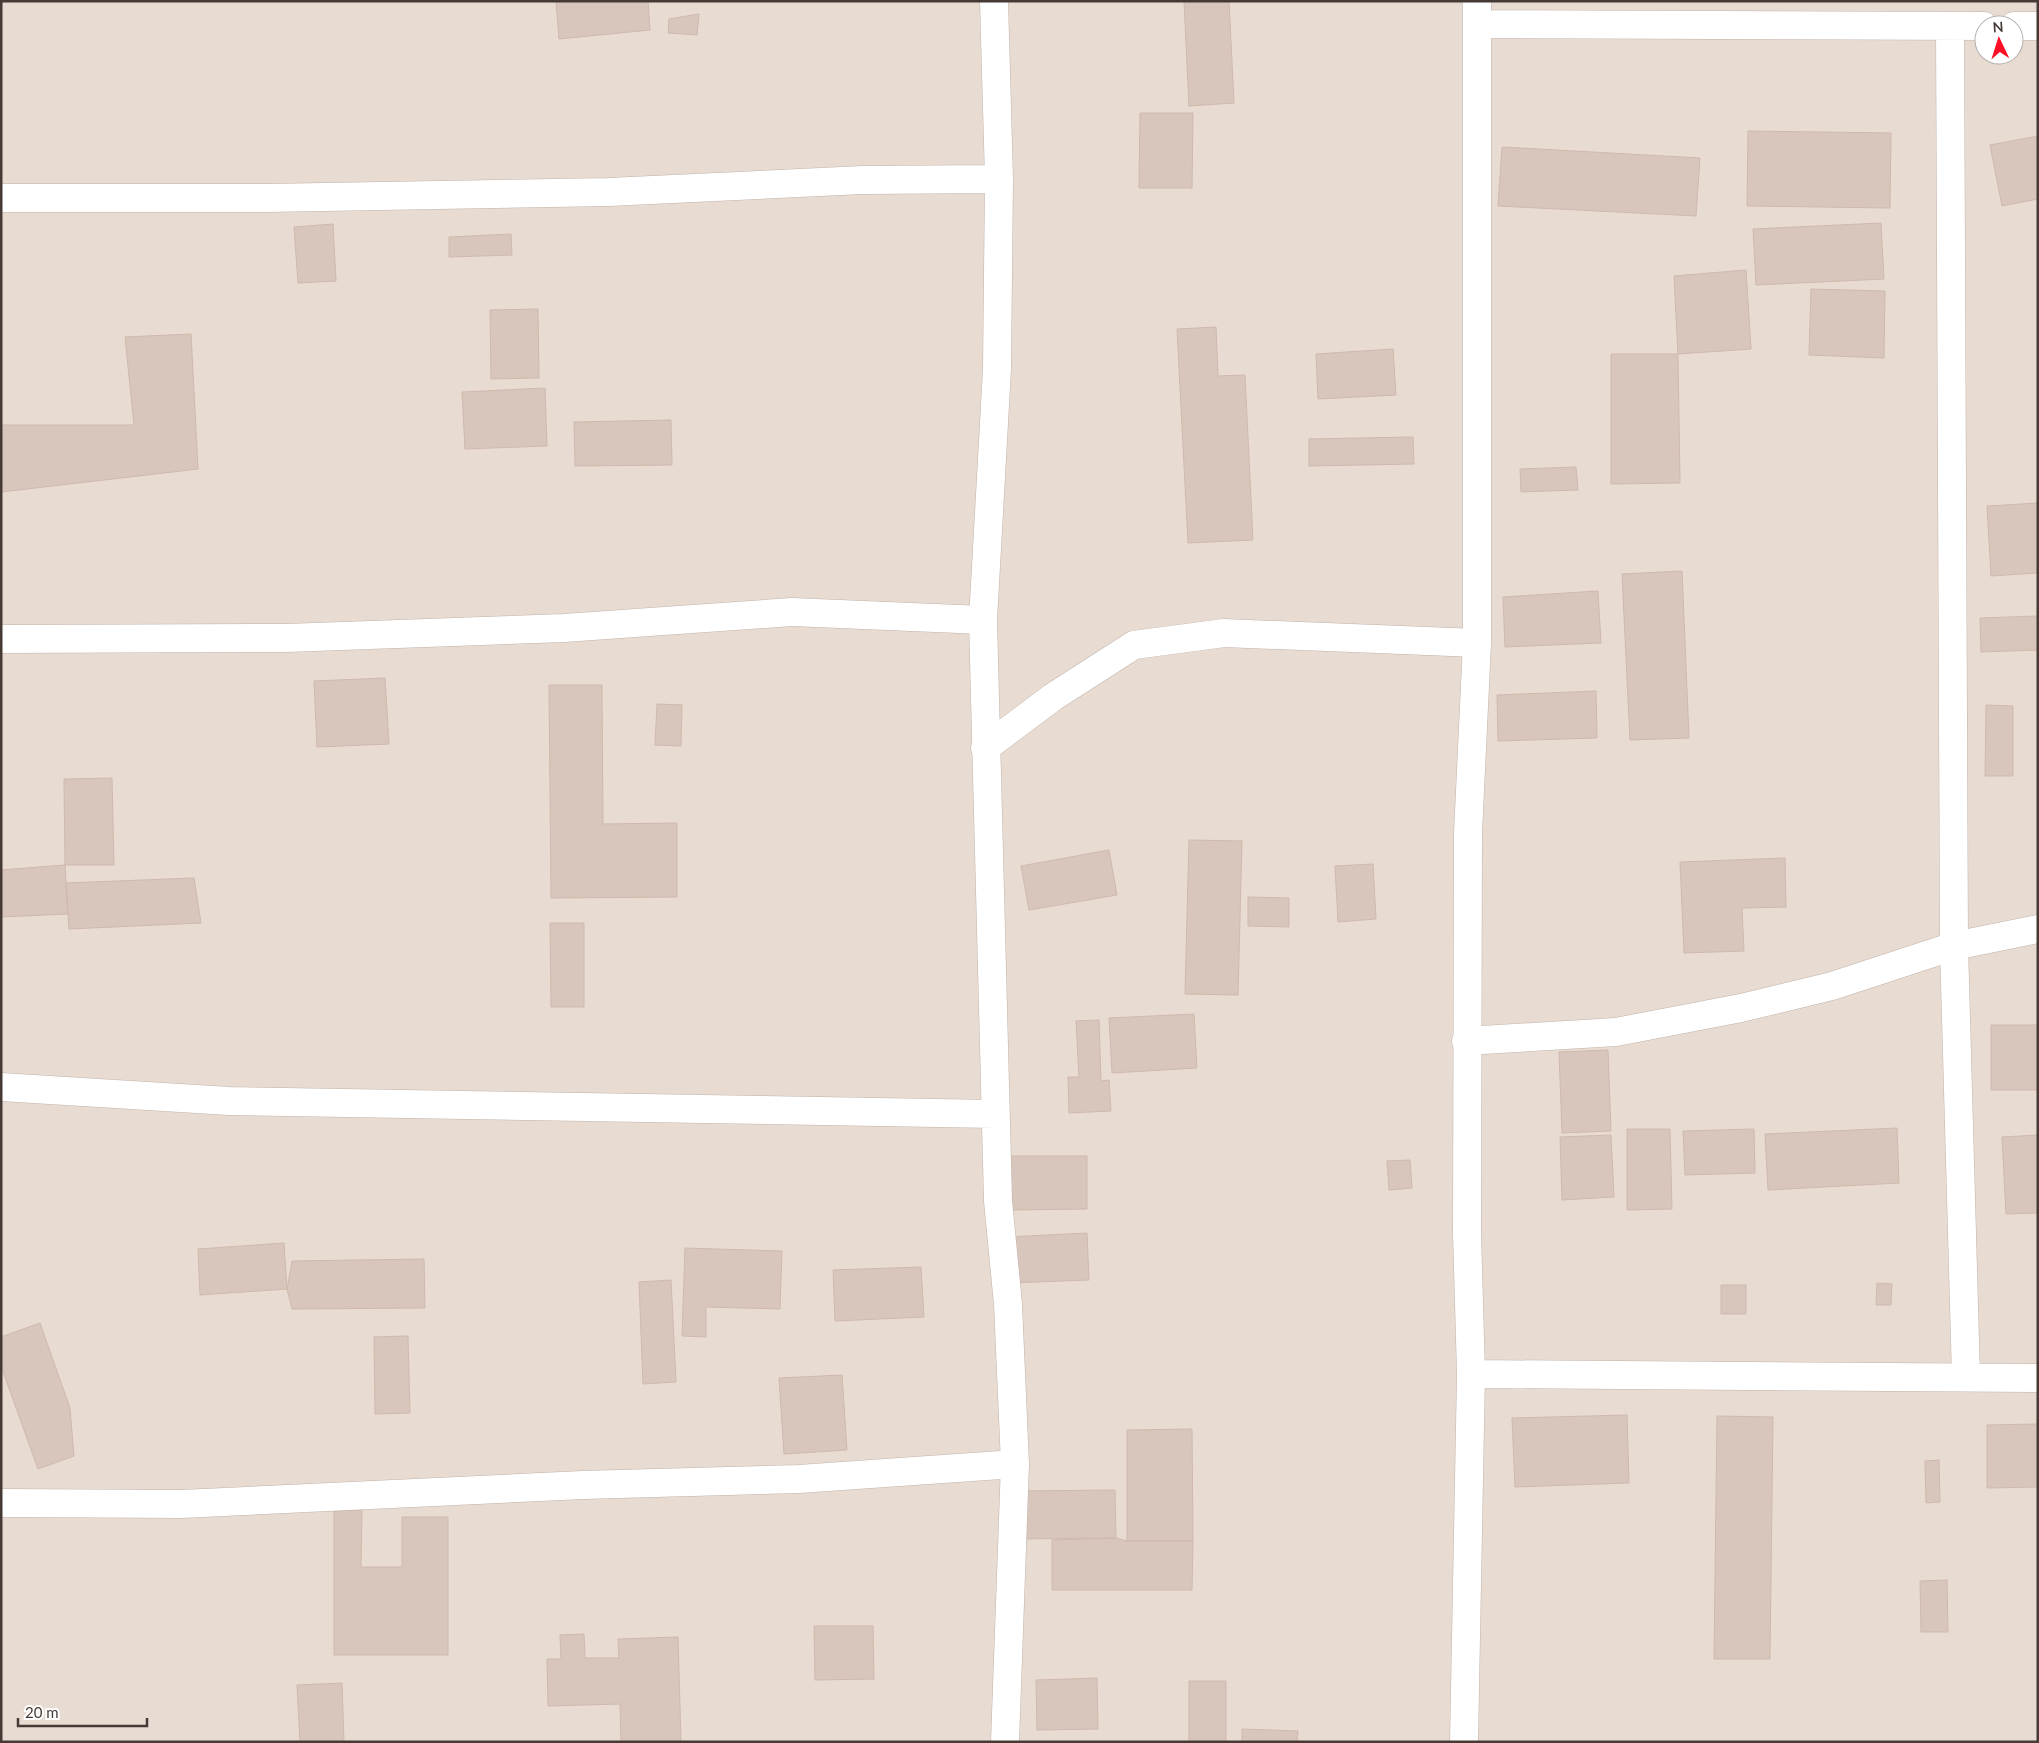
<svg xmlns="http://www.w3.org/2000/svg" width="2039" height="1743" font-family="Lato,sans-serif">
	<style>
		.residential { fill: #e7dbd2; fill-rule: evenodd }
		.building { fill: #d8c6bc; stroke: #d0b9ac }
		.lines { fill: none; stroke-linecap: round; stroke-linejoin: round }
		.minor-casing { stroke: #c2b3a9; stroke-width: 29 }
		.minor { stroke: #fff; stroke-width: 28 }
	</style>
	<rect width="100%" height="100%" fill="#f3ebe4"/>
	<path class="residential" d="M1,1H2038V1742H1ZM1984,25H2014V55H1984Z"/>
	<path class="building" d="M556,1H648L650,30L559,39Z
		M1184,1H1229L1234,103L1189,106Z
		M699,14L697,35L668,33L669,19Z
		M1140,113H1193L1192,188H1139Z
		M1748,131L1891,133L1890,208L1747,206Z
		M2038,136V199L2002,206L1990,145Z
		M1502,147L1700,158L1696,216L1498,206Z
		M1881,223L1884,279L1756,285L1753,229Z
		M333,224L336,281L298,283L294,227Z
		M511,234L512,255L449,257V237Z
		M1746,270L1751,349L1678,354L1674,276Z
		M1811,289L1885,291L1884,358L1809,355Z
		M538,309L539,378L491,379L490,310Z
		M1216,327L1218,376L1245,375L1253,540L1188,543L1177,329Z
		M191,334L198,469L1,492V425H134L125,337Z
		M1393,349L1396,395L1318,399L1316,354Z
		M1611,354H1678L1680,483L1611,484Z
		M545,388L547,446L465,449L462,392Z
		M671,420L672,465L575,466L574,422Z
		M1413,437L1414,464L1309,466V439Z
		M1576,467L1578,490L1521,492L1520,469Z
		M2038,503V573L1991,576L1987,506Z
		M1682,571L1689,738L1630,740L1622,574Z
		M1598,591L1601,643L1505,647L1503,597Z
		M2038,616V650L1981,652L1980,618Z
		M385,678L389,744L317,747L314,681Z
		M549,685H602L603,824L677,823V897L551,898Z
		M1596,691L1597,738L1498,741L1497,695Z
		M657,704L682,705L681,746L655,745Z
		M1986,705L2013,706V776H1985Z
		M112,778L114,865H65L64,779Z
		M1189,840L1242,841L1238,995L1185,994Z
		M1109,850L1117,895L1029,910L1021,866Z
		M1785,858L1786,907L1742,908L1744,951L1684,953L1680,862Z
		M1373,864L1376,919L1338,922L1335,866Z
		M65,865L68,914L1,917V870Z
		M194,878L201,923L69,929L66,883Z
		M1248,897L1289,898V927L1248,926Z
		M550,923H584V1007H551Z
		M1194,1014L1197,1068L1112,1073L1109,1018Z
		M1099,1020L1101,1081L1109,1080L1111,1111L1069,1113L1068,1077H1079L1076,1021Z
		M1991,1025H2038V1090H1991Z
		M1608,1050L1611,1131L1562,1133L1559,1052Z
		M1897,1128L1899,1183L1768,1190L1765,1134Z
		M1627,1129H1670L1672,1209L1627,1210Z
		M1754,1129L1755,1173L1685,1175L1683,1131Z
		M1611,1135L1614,1197L1562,1200L1560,1137Z
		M2038,1135V1213L2006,1214L2002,1137Z
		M1010,1156H1087V1209L1011,1210Z
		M1410,1160L1412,1188L1389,1190L1387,1161Z
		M1087,1233L1089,1280L1010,1283L1007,1237Z
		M284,1243L287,1289L200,1295L198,1249Z
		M685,1248L782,1251L780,1309L706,1307V1337L682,1336Z
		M424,1259L425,1308L292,1309L287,1289L292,1261Z
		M921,1267L924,1317L835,1321L833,1270Z
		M671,1280L676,1382L643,1384L639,1282Z
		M1877,1283L1892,1284L1891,1305H1876Z
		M1721,1285H1746V1314H1721Z
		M40,1323L70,1408L74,1456L38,1469L1,1366V1337Z
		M408,1336L410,1413L375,1414L374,1337Z
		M842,1375L847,1450L784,1454L779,1378Z
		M1627,1415L1629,1483L1515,1487L1512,1418Z
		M1717,1416L1773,1417L1770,1659H1714Z
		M2038,1424V1487L1987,1488V1425Z
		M1192,1429L1193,1541H1127V1430Z
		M1939,1460L1940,1502L1926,1503L1925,1461Z
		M1115,1490L1116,1538L1016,1539V1491Z
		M362,1510L361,1567H402V1517H448V1655H334V1511Z
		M1116,1538L1127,1541H1193L1192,1590H1052V1540Z
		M1947,1580L1948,1632H1921L1920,1581Z
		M814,1626H873L874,1679L815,1680Z
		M584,1634L585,1658H619L618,1639L678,1637L681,1742H621L620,1704L548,1706L547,1659H561L560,1635Z
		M1097,1678L1098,1729L1037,1730L1036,1680Z
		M1189,1681H1226V1742H1189Z
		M342,1683L344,1742H300L297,1685Z
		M1242,1729L1298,1731L1297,1742H1242Z"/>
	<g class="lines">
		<defs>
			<path id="minor" d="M994,1L999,179L997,369L983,620L998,1201L1008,1304L1015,1464L1005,1742
				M1477,24L1984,26
				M1950,26L1954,946L1966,1377
				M2014,26H2038
				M1,198H266L609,192L863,180L999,179
				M1,639L286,638L564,628L792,612L983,620
				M985,748L1053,697L1134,645L1224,633L1477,643
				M1466,1041L1616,1032L1741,1008L1832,986L1954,946L2038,929
				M1,1087L229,1101L995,1114
				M1471,1374L2038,1378
				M1,1503L182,1504L583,1485L799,1479L1015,1464
				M1464,1742L1471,1374L1467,1233L1468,833L1477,643V1"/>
		</defs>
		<use href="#minor" class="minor-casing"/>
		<use href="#minor" class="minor"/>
	</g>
	<rect width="2039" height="1743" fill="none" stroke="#463a34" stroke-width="5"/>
	<g transform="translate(1999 40) rotate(356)"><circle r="24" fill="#ffffff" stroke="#b5b0ae"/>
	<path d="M0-4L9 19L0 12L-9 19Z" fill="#ff0f26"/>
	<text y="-8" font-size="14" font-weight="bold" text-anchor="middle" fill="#463a34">N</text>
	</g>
	<path d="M18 1718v8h129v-8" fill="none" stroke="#463a34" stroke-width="2.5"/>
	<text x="25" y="1718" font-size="15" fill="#463a34" stroke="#ffffff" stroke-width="4" paint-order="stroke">20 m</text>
</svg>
